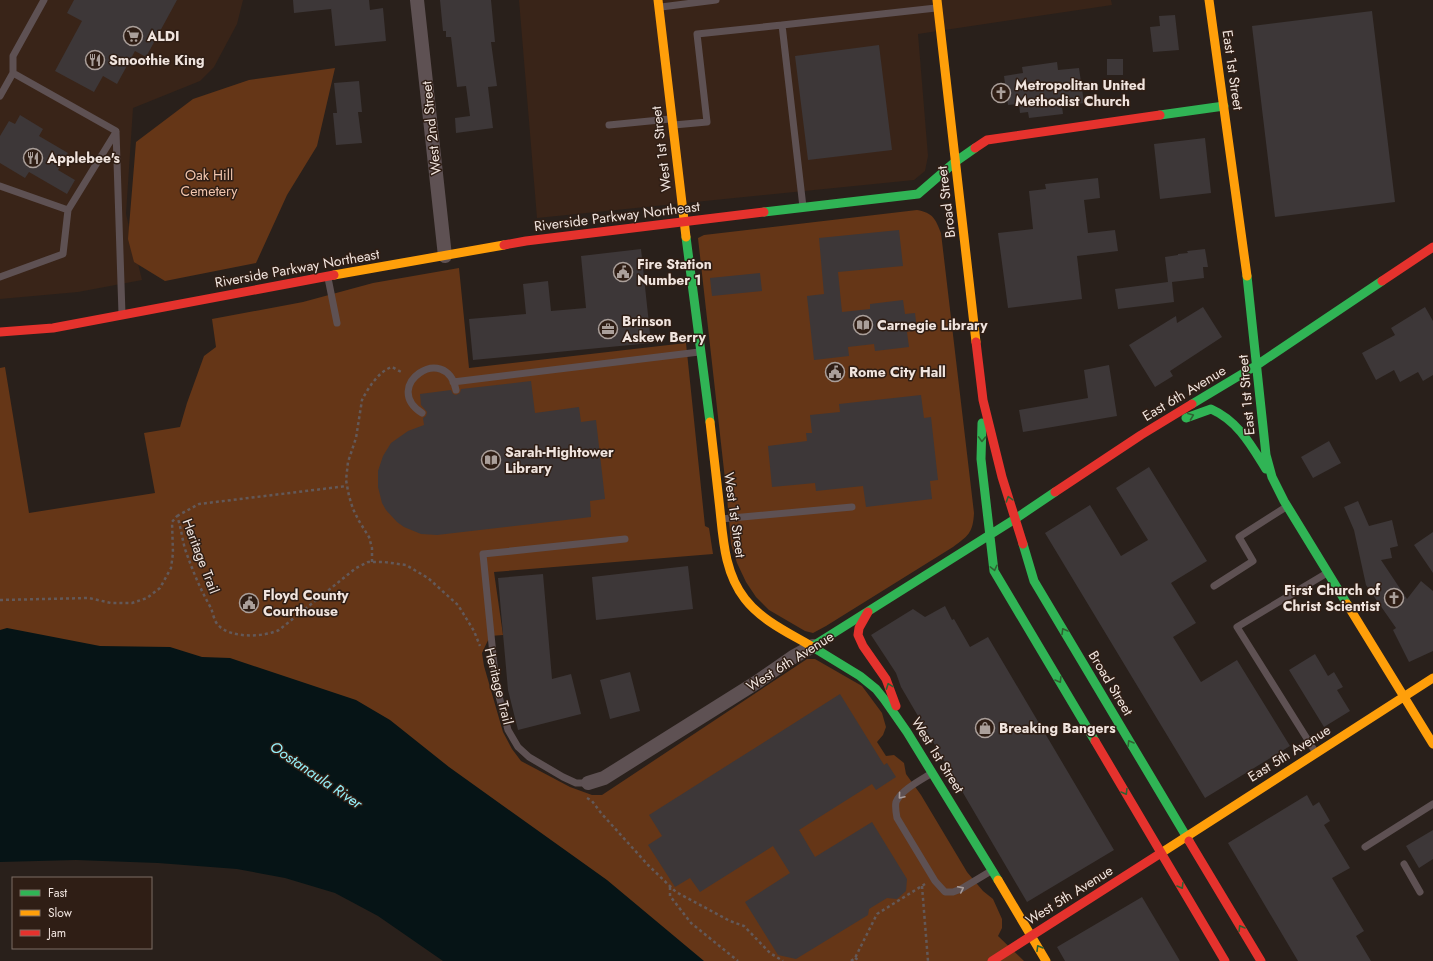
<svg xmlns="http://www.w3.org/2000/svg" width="1433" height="961" font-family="Jost,sans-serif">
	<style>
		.built { fill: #392418 }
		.green { fill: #653617 }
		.water { fill: #061416 }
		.building { fill: #3d3738 }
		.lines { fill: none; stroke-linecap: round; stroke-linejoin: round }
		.path { stroke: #635959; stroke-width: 2.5; stroke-dasharray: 3 3; stroke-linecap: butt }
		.lane { stroke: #5e5153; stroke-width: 7 }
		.street { stroke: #5e5153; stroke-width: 14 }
		.fast { stroke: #30b455; stroke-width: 9 }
		.slow { stroke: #ff9f0a; stroke-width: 9 }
		.jam { stroke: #e5322d; stroke-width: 9 }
		.oneway { stroke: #2f6232 }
		.oneway2 { stroke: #a79a98 }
		.labels { text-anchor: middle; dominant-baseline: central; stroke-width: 3; stroke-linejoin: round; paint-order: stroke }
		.poi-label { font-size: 14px; font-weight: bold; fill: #f0e4de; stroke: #2f1e15; text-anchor: start }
		.street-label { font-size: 14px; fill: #f0e4de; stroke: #2f1e15 }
		.park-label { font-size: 14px; fill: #f2c6ae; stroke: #2f1e15 }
		.water-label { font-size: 15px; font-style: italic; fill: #96f3fd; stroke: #2f1e15 }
	</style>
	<rect width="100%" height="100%" fill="#29201b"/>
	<path class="built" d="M0,0H243L237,24L214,67L200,81L133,108L126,214L142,280L78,292L0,299Z
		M519,0H1111L1112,5L918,34L928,156L925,171L914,180L537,218Z"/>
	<path class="green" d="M335,68L317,146L287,195L256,263L165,281L134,262L128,239L136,142L193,99L249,80Z
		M917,210C933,213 935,218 941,233L974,513C973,533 968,536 953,547L826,626L813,633L805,631L769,610L756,597L746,582L737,563L731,544L727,497L698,238L704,235Z
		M459,268L469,368L686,343L705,526L709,528L713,554L494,572L503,635L490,636L482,653L484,666L503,732L512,749L521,761L570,787L592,795H602L807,659H815L862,686L882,713L886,727L883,735L877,742L886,756L894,755L904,763L906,774L921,795L967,872L983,891L993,899L1002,919V928L998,936L1024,961H589L0,733V368L5,367L29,513L155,493L144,433L180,427L187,403L204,356L216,347L212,319L303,302L373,283Z"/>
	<path class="water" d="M7,628L100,646L170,647L202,657L230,658L356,700L390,720L449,767L607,880L704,961H443L378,916L335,893L285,878L237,869L158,863L76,860L0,862V630Z"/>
	<path class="building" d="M74,0H177L146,57L135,51L117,84L103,76L94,92L55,71L82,21L67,13Z
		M293,0H369L370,10L383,8L386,41L335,46L331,8V9L294,13Z
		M440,0H491L495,42H491L497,86L488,87L493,128L456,133L455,118L470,116L466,86L457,87L451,37H446V31H443Z
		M1372,11L1395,202L1275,217L1252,26Z
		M1175,15L1179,50L1153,52L1150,27L1160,26L1159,16Z
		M879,45L892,150L808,160L795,56Z
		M1107,59H1123V75H1107Z
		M1057,62L1058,70L1079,68L1084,103L1062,106L1063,114L1029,118L1028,112L1020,113L1019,104L1008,105L1004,76L1023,73L1022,67Z
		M359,81L362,112H358L362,143L336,145L333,113H337L334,83Z
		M20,115L43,129L39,136L68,153L58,170L75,180L67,194L29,172L25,178L0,163V136L9,121L15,124Z
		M1205,138L1211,193L1160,199L1154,144Z
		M1098,178L1100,198L1084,200L1088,233L1115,230L1118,251L1077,256L1082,299L1008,308L998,233L1033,229L1029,191L1046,189L1045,184Z
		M899,230L903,266L838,272L842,312L870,309V304L903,300L905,314L915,313L917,330L907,332L909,347L875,351L874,344L848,347L849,356L814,360L807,296L824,294L819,238Z
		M641,249L651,343L473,360L469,319L526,314L523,284L548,281L551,311L586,308L581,256Z
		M1205,249L1208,267H1203L1204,278L1172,282L1174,302L1118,309L1115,289L1168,282L1165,257L1178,255V254L1188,253L1187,251Z
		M760,273L762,291L712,296L710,278Z
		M1203,307L1222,337L1170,371L1173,376L1155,387L1129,345L1176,316L1177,323Z
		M1425,307L1433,321V375L1423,381L1418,372L1400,382L1394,370L1376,380L1362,353L1395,335L1391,328Z
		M1109,365L1117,416L1023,432L1019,410L1088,398L1084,370Z
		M531,381L535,413L579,407L581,422L596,420L605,499L590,501L591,517L437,535L421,534L404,527L397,522L386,510L382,503L378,487V471L383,456L391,443L408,431L424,425L423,418L426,416L427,412L421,405L420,394L451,390L453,394L456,395L460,393L461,389Z
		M921,395L924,418L931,417L938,480L930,481L932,499L866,507L863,486L816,491L815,483L772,487L768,446L807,441L806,433H812L810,415L840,412L839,404Z
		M1329,441L1341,463L1313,478L1301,457Z
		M1149,467L1207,561L1171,583L1196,623L1173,637L1201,682L1237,660L1290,746L1205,798L1045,533L1090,505L1121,556L1148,540L1116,488Z
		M1358,501L1369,526L1392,520L1398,546L1390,548L1392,558L1381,560L1407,599L1421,581L1433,591V651L1409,662L1393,630L1396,628L1366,585L1354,530L1344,507Z
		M1433,532V573L1414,545Z
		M688,566L693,609L596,620L592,577Z
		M543,574L552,679L571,674L581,714L518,730L508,690L498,578Z
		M945,606L952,620L954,619L970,647L988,637L1114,850L1027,902L901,687L896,673L871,635L913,609L925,617Z
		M1315,654L1328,676L1334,672L1343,687L1337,690L1350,711L1324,727L1289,670Z
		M630,672L640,711L610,719L600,680Z
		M840,694L884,765L887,763L896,777L876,790L872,784L799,830L815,857L872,822L907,879L906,891L897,899L887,898L869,909L868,915L796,959L778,955L745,902L790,873L773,846L700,892L690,878L675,887L648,845L662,836L649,815Z
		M1307,795L1313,806L1319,802L1330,821L1324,825L1350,868L1332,878L1364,931L1356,936L1371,961H1298L1228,843Z
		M1433,830V859L1419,868L1406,846Z
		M1142,897L1180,961H1065L1057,947Z"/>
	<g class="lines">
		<path class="path" d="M177,516L199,504L347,486
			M372,562V548L369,537L359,521L353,509L349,496L346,480L348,462L356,438L362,400C368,388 379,371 392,367L403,373
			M0,600L89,598L111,603H132L147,598L160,588L171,568L173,553L172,522L177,516C181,527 182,538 185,549C192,569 200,589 211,608C213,613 214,621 218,625C231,639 264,637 279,630L356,568L368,562H384L406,565L428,578L458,605L474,631L480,646
			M587,798L592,801L601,813L648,865L676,892L730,921L744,926L770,953L783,961
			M922,886L928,961
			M670,887V896L691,923L738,961
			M855,958L860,961
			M851,961L855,958L877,914L925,884"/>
		<path class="lane" d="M661,7L716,0
			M13,73L116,131L122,314
			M0,96L13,73V56L44,0
			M609,125L670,119
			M674,125L707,122L697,34L782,25
			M0,186L68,210L116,132
			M803,207L782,25L936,8
			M0,277L63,254L68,210
			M328,278L337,323
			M453,382L699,352
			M422,413C380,386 446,341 456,390
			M721,519L852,507
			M1214,586L1253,561L1239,537L1286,507
			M1316,753L1237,627L1327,573
			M932,773C921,780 901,790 896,802C895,807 896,813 897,818L935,881L945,892H953L961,889L991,871
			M588,783H576L563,777L529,757L518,747L508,730L496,685L483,554L625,539
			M1365,847L1433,804
			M1404,864L1420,892"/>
		<path class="street" d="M417,0L445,256
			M588,783L604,778L757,682L793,657L813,646"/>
		<path class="fast" d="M1160,115L1224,106
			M764,212L918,194L955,162L975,148
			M686,237L710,422
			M1247,276L1266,455L1272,477L1284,501L1347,604
			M1192,404L1257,365L1382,281
			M1186,418L1211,409C1238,421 1251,445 1266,469
			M982,423L981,459L994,571L1095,741
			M1023,544L1034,581L1189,841
			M811,646L860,676L876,689L884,699L907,732L998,880
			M813,646L1015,519L1055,492"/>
		<path class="slow" d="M658,0L686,237
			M937,0L976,342
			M1209,0L1247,276
			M334,275L504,245
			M710,422C713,448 716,474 719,501C723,534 723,571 745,599C761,620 789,633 811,646
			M1347,604L1433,744
			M1161,853L1433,678
			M998,880L1046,961"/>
		<path class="jam" d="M975,148L987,140L1160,115
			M504,245L526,241L764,212
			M1382,281L1433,247
			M0,332L53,328L334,275
			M976,342L983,400L1002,477L1023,544
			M1055,492L1141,435L1192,404
			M868,612L859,628L858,635L863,646L886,679L896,706
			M1095,741L1225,961
			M1189,841L1261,961
			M992,961L1161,853"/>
	</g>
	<defs><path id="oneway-chevron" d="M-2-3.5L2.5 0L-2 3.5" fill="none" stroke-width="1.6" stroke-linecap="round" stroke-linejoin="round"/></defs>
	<g class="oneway">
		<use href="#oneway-chevron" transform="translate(1191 416) rotate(-21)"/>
		<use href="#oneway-chevron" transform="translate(982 439) rotate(92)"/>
		<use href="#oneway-chevron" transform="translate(1009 499) rotate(-107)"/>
		<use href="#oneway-chevron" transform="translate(994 568) rotate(76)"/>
		<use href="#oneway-chevron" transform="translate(1064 631) rotate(-121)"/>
		<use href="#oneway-chevron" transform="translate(1059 680) rotate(59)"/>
		<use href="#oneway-chevron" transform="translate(889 686) rotate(-110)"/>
		<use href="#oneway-chevron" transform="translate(1130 743) rotate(-121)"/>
		<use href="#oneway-chevron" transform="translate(1125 792) rotate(59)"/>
		<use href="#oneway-chevron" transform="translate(1181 886) rotate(59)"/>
		<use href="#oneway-chevron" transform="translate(1241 928) rotate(-121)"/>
		<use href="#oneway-chevron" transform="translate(1039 948) rotate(-120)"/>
	</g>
	<g class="oneway2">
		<use href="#oneway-chevron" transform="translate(901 796) rotate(130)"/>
		<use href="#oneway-chevron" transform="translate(961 889) rotate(-27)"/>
	</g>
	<defs>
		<symbol id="supermarket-ring" viewBox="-11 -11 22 22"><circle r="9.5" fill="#2f1e15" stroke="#aa9f9a" stroke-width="1.5"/><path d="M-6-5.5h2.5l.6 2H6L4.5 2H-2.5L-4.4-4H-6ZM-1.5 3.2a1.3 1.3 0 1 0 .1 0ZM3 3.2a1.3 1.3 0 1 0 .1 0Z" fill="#aa9f9a"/></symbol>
		<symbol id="restaurant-ring" viewBox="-11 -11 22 22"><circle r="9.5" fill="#2f1e15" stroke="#aa9f9a" stroke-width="1.5"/><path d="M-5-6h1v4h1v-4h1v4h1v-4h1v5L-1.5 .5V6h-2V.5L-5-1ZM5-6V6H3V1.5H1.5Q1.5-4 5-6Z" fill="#aa9f9a"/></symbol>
		<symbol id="church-ring" viewBox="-11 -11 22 22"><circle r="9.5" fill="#2f1e15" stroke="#aa9f9a" stroke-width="1.5"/><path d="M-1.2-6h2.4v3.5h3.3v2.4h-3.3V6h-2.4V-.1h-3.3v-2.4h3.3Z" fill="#aa9f9a"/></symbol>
		<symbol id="civic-ring" viewBox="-11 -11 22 22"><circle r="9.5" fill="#2f1e15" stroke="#aa9f9a" stroke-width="1.5"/><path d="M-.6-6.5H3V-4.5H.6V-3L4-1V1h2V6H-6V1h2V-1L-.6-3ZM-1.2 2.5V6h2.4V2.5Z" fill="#aa9f9a"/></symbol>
		<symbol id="library-ring" viewBox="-11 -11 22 22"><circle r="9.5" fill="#2f1e15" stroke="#aa9f9a" stroke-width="1.5"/><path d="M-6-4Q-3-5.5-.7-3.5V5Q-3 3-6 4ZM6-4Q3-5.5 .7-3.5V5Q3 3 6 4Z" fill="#aa9f9a"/></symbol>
		<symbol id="office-ring" viewBox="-11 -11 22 22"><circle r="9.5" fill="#2f1e15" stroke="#aa9f9a" stroke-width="1.5"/><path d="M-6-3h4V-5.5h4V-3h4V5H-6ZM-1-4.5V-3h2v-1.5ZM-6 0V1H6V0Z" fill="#aa9f9a"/></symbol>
		<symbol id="shop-ring" viewBox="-11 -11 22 22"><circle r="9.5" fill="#2f1e15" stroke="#aa9f9a" stroke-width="1.5"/><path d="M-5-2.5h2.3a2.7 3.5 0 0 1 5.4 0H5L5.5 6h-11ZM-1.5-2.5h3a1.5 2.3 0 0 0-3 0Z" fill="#aa9f9a"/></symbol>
	</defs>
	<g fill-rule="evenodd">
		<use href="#supermarket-ring" x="122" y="25" width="22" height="22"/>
		<use href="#restaurant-ring" x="84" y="49" width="22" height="22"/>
		<use href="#church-ring" x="990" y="82" width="22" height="22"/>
		<use href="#restaurant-ring" x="22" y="147" width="22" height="22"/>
		<use href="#civic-ring" x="612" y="261" width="22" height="22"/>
		<use href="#library-ring" x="852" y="314" width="22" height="22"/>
		<use href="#office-ring" x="597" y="318" width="22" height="22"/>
		<use href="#civic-ring" x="824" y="361" width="22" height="22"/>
		<use href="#library-ring" x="480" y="449" width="22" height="22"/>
		<use href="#church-ring" x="1383" y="587" width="22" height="22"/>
		<use href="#civic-ring" x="238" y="592" width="22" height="22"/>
		<use href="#shop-ring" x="974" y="717" width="22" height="22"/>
	</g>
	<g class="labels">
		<g class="poi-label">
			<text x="147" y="36">ALDI</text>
			<text x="109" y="60">Smoothie King</text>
			<text x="1015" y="85">Metropolitan United<tspan x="1015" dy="16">Methodist Church</tspan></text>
			<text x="47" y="158">Applebee's</text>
			<text x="637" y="264">Fire Station<tspan x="637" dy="16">Number 1</tspan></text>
			<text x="622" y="321">Brinson<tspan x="622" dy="16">Askew Berry</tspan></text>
			<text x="877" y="325">Carnegie Library</text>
			<text x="849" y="372">Rome City Hall</text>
			<text x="505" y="452">Sarah-Hightower<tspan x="505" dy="16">Library</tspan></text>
			<text x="1380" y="590" text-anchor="end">First Church of<tspan x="1380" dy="16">Christ Scientist</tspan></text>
			<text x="263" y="595">Floyd County<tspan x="263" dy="16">Courthouse</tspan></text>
			<text x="999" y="728">Breaking Bangers</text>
		</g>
		<g class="street-label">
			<text transform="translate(1233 70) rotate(82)">East 1st Street</text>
			<text transform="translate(431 128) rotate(-96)">West 2nd Street</text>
			<text transform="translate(661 149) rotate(-97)">West 1st Street</text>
			<text transform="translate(946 202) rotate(-97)">Broad Street</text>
			<text transform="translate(617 216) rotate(-7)">Riverside Parkway Northeast</text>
			<text transform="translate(297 268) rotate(-10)">Riverside Parkway Northeast</text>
			<text transform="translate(1184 393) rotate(-31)">East 6th Avenue</text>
			<text transform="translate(1246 395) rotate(-95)">East 1st Street</text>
			<text transform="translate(735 515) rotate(82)">West 1st Street</text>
			<text transform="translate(201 556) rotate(69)">Heritage Trail</text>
			<text transform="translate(790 661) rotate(-32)">West 6th Avenue</text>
			<text transform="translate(1111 683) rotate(59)">Broad Street</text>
			<text transform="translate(499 686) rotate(76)">Heritage Trail</text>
			<text transform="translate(1289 753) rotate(-32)">East 5th Avenue</text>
			<text transform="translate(938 755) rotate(58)">West 1st Street</text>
			<text transform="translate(1069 895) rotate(-32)">West 5th Avenue</text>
		</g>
		<g class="park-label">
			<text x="209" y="175">Oak Hill<tspan x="209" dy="16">Cemetery</tspan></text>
		</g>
		<g class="water-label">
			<text transform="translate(316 775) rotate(34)">Oostanaula River</text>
		</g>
	</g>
	<rect x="12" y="877" width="140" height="72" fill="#2f1e15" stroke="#7c6d65"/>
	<rect x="20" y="890" width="20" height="6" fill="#30b455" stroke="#7c6d65"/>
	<text x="48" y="897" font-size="12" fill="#f0e4de">Fast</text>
	<rect x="20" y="910" width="20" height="6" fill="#ff9f0a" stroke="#7c6d65"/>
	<text x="48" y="917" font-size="12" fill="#f0e4de">Slow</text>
	<rect x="20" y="930" width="20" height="6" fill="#e5322d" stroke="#7c6d65"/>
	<text x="48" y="937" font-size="12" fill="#f0e4de">Jam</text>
</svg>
